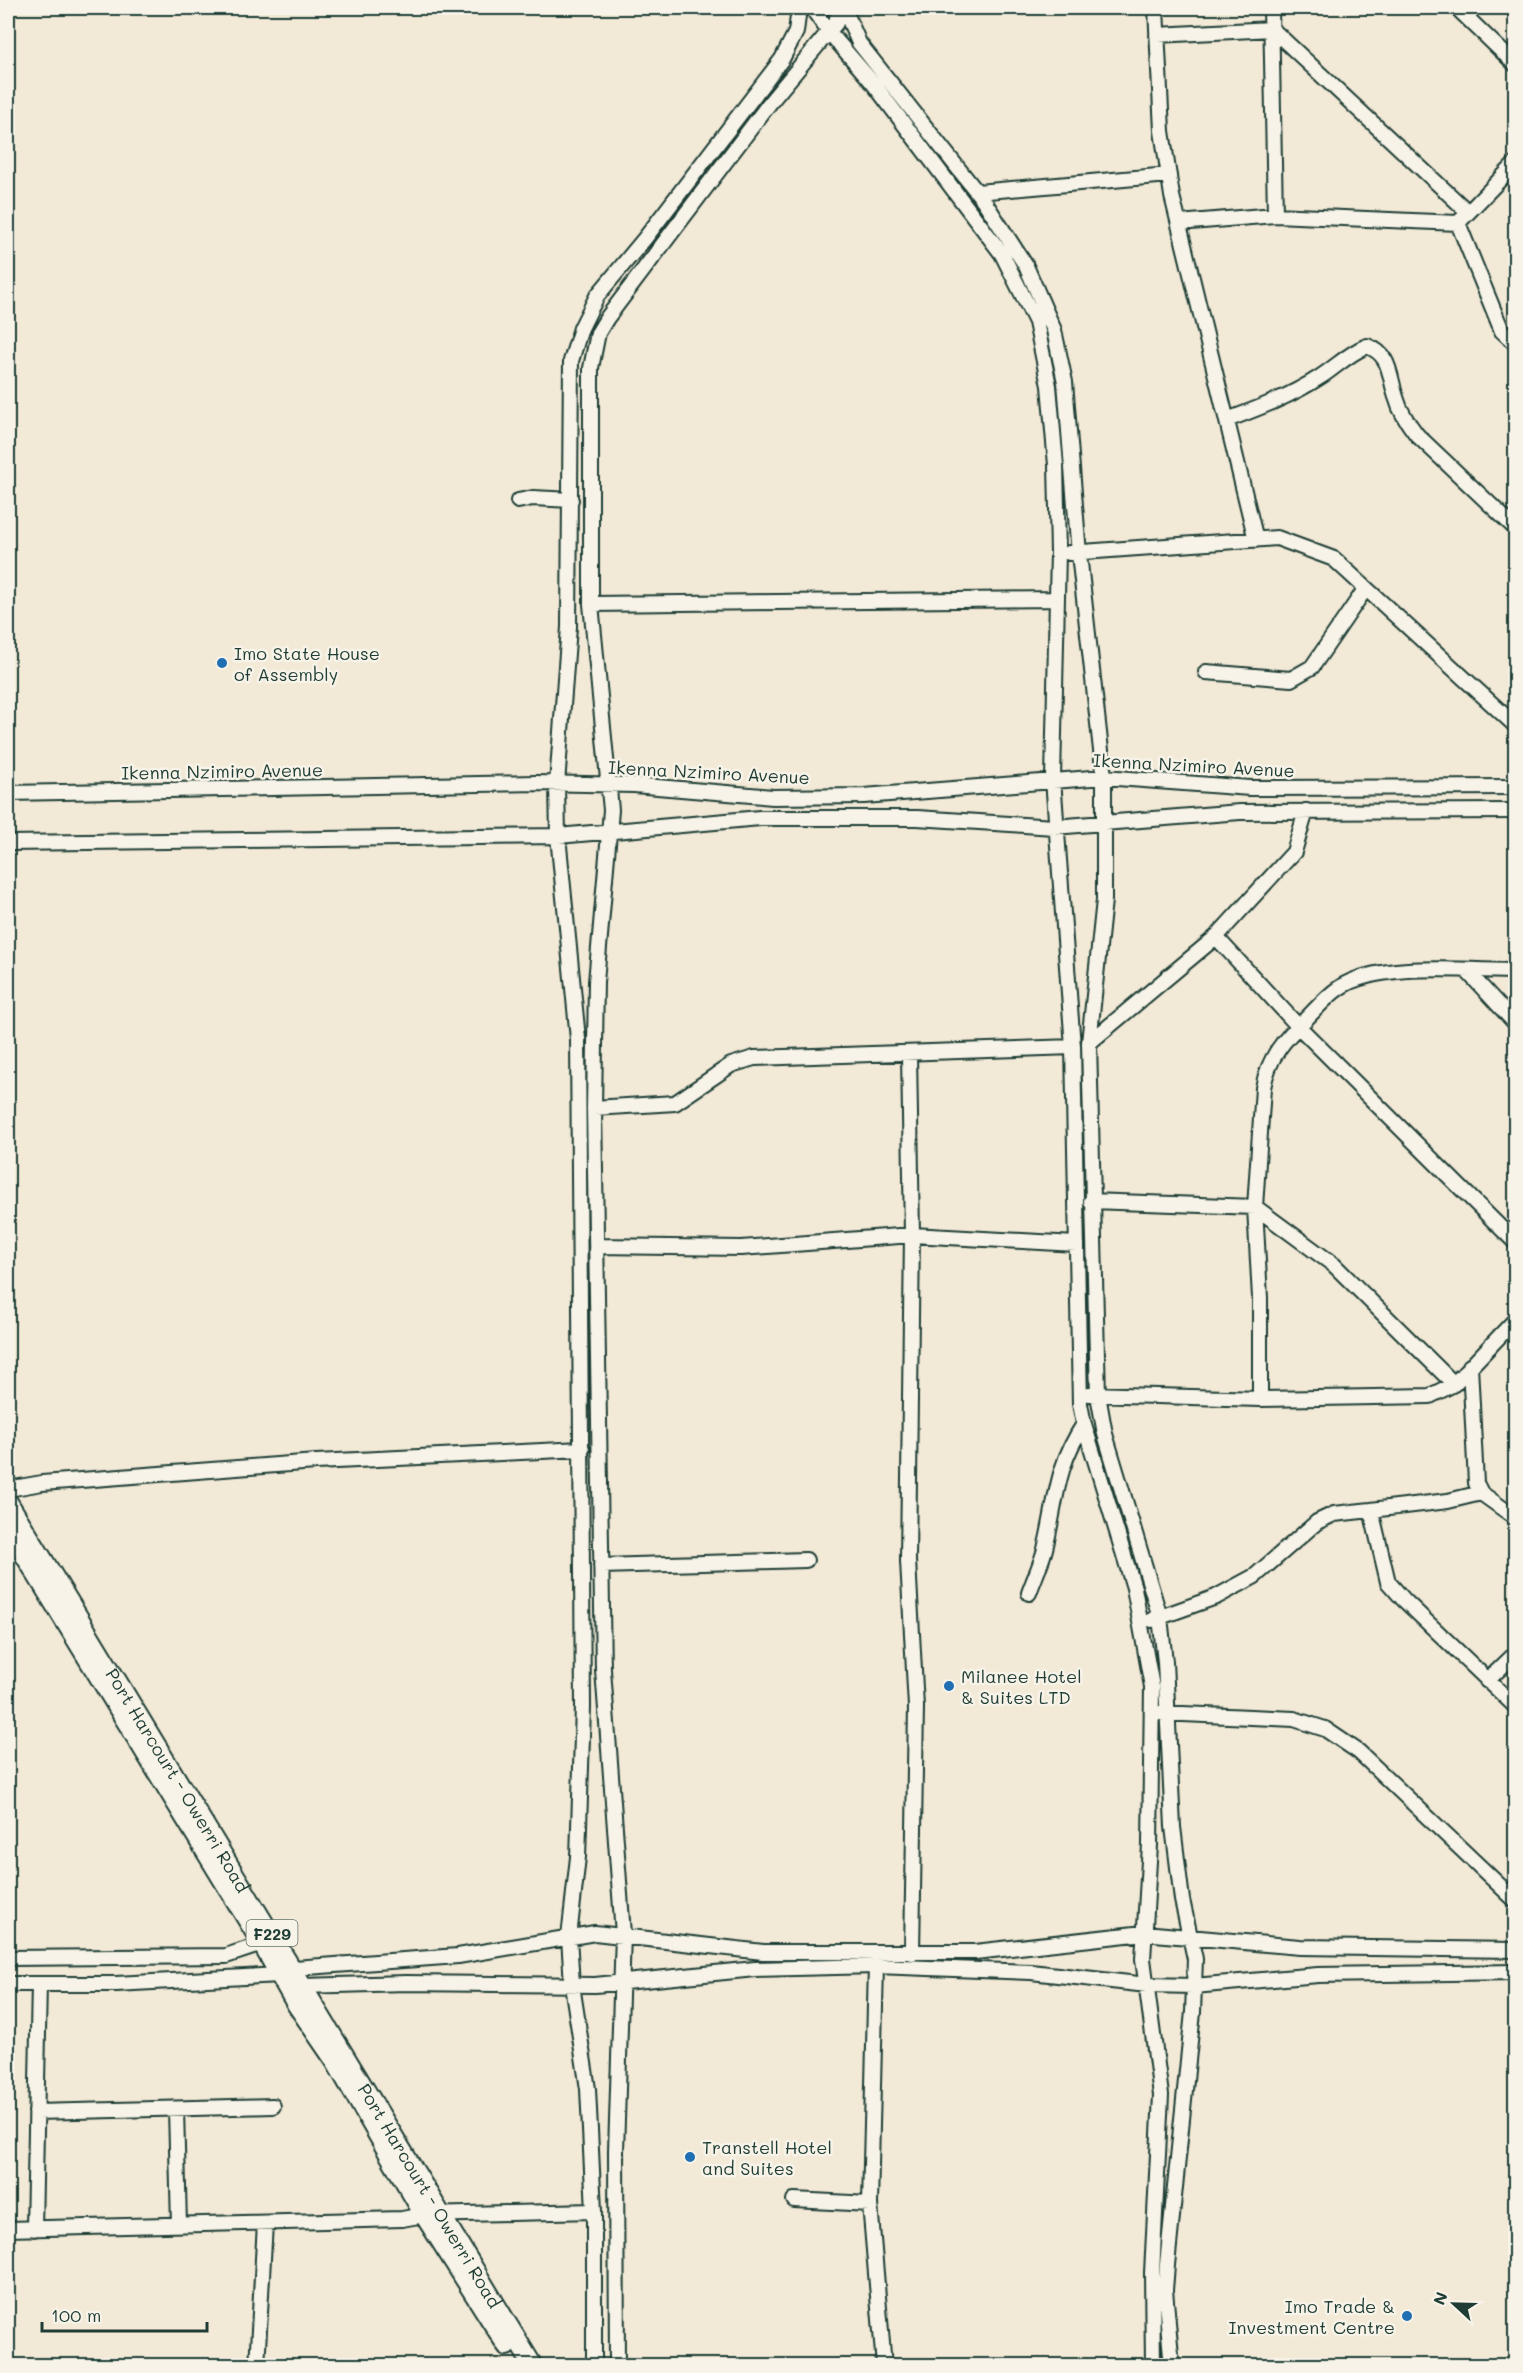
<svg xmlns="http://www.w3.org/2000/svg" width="1523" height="2373" font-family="Mali,sans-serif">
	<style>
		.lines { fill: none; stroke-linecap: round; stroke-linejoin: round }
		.minor-casing { stroke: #1f3d34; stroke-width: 18 }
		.major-casing { stroke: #1f3d34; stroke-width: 22 }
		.minor { stroke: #f7f3e8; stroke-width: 14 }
		.major { stroke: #f7f3e8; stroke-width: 18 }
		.poi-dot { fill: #1f6fb2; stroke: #f7f3e8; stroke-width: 2 }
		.labels { text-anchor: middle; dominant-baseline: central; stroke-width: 5; stroke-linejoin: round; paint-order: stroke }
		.shield { fill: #f7f3e8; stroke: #60746a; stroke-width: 1.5 }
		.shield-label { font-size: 16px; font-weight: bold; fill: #1f3d34 }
		.poi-label { font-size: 18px; fill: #1f3d34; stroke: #f7f3e8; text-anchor: start }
		.street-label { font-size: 18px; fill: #1f3d34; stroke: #f7f3e8 }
	</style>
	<rect width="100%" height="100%" fill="#f2e9d7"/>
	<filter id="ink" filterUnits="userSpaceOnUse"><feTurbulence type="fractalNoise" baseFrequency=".0167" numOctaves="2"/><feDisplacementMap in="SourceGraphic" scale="12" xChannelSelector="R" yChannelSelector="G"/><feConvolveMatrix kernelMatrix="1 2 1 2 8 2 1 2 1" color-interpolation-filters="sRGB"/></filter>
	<g filter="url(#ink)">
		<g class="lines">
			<defs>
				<path id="minor" d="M812,8L829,32L873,83L1002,254L1036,322L1049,386L1056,465L1058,552L1053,779L1073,1047L1080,1404L1084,1424L1134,1588L1152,1687L1150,1845L1143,1959L1161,2095L1152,2273L1153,2366
					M844,8L859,43L984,201L1026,266L1054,330L1065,382L1079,554L1104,777V900L1089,1043L1098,1395L1105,1434L1160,1617L1165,1662L1173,1827L1182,1900L1195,1959L1193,2012L1167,2265L1165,2290L1172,2366
					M1156,8L1162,131L1172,196L1256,540
					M1271,8L1275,215
					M1457,8L1516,65
					M1157,35L1272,29L1468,212
					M1516,163L1458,223L1502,331L1516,344
					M977,192L1169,175
					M1179,223L1275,215L1458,223
					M1227,420C1259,408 1291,396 1320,377C1336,367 1349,353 1367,346C1391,354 1389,376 1396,397C1400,412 1408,423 1417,435L1516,529
					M518,501L533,498L571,500
					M1069,553L1277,538L1334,559L1516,726
					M591,604L1057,599
					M1206,672L1291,679L1312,667L1366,588
					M8,793L536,783L634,785L773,797L864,796L1104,777L1250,788L1516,787
					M8,843L558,836L760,818H917L1054,827L1240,812L1516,811
					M1216,937L1298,1026L1516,1243
					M1467,971L1516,1024
					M1089,1043L1216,937L1294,852L1306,811
					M909,1054L912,1235L908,1561L916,1707L912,1953
					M594,1108L675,1103L731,1065L754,1058L1073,1047
					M1091,1201L1255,1207L1334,1265L1454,1384
					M598,1246L741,1248L912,1235L1076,1244
					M1470,1366L1476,1483L1481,1493L1516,1518
					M1089,1394L1260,1399L1430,1396L1454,1384L1516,1319
					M1260,1399V1298L1255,1207L1263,1088C1268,1058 1284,1039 1306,1019C1316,1009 1327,996 1339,988C1378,961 1468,971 1516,971
					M8,1489L42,1483L316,1462L582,1449
					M1481,1493L1448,1501L1371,1510L1388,1582L1404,1600L1516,1707
					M601,1566L806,1560
					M1029,1593C1034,1579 1041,1564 1045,1549C1057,1500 1055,1468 1084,1424
					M1152,1620L1216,1597L1255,1576L1317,1522L1334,1514L1371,1510
					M1487,1681L1516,1653
					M1160,1713L1294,1719L1325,1729L1359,1752L1516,1901
					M8,1958L226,1956L262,1944
					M876,1966L870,2204L884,2366
					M294,1968L458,1956L595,1933L763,1952H975L1144,1933L1300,1947L1516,1950
					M8,1984H116L280,1975
					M303,1986L406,1983L595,1985L755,1969L876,1966L1031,1972L1147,1985L1194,1986L1318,1975L1516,1972
					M176,2109L179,2225
					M36,2112L273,2106
					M794,2200L870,2204
					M8,2229L402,2219L424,2215L594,2211
					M34,2229L39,1984
					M257,2366L265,2223
					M594,2366V2211L588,2089L572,1985L569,1937L578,1857L583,1707L578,1039L558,836L557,784L569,627L571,361L581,328L597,296L646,237L782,59L796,32L799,8
					M617,2366L616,2151L623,1934L603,1670L594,1108L596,982L611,810L591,604V368L598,333L607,318L772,100L836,23L839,8"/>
				<g id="major">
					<path id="s1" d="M8,1502C184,1789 358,2077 533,2366"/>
					<path d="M8,1528L262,1944L296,2004L335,2061L424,2215L507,2346"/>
				</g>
			</defs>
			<use href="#minor" class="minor-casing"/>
			<use href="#major" class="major-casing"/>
			<use href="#minor" class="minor"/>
			<use href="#major" class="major"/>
		</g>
	</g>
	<g class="poi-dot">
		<circle cx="222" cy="663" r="6"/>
		<circle cx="949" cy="1686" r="6"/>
		<circle cx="690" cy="2157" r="6"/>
		<circle cx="1407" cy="2316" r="6"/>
	</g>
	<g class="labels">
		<rect class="shield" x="246.5" y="1920" width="51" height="26" rx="4.5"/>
		<g class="shield-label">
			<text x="272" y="1933">F229</text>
		</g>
		<g class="poi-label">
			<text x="234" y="653">Imo State House<tspan x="234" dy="21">of Assembly</tspan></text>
			<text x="961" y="1676">Milanee Hotel<tspan x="961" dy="21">&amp; Suites LTD</tspan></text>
			<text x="702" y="2147">Transtell Hotel<tspan x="702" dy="21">and Suites</tspan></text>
			<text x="1395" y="2306" text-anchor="end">Imo Trade &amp;<tspan x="1395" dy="21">Investment Centre</tspan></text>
		</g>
		<g class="street-label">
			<text transform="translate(1194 765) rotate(3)">Ikenna Nzimiro Avenue</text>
			<text transform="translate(222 771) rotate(-1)">Ikenna Nzimiro Avenue</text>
			<text transform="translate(709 772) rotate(3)">Ikenna Nzimiro Avenue</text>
			<text stroke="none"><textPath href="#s1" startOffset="326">Port Harcourt - Owerri Road</textPath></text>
			<text stroke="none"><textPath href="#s1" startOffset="812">Port Harcourt - Owerri Road</textPath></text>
		</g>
	</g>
	<rect width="1523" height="2373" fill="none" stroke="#f7f3e8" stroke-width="30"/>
	<rect x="15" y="15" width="1493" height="2343" fill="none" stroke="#1f3d34" stroke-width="2" filter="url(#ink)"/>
	<g transform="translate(1454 2304) rotate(292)" stroke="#f7f3e8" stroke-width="4.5" paint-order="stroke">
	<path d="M0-4.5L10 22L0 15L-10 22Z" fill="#1f3d34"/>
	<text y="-9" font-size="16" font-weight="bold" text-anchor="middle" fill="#1f3d34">N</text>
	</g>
	<path d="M42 2322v9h165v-9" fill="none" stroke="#1f3d34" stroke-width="3"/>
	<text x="51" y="2322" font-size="18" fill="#1f3d34" stroke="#f7f3e8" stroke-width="4.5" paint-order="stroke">100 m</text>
</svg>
